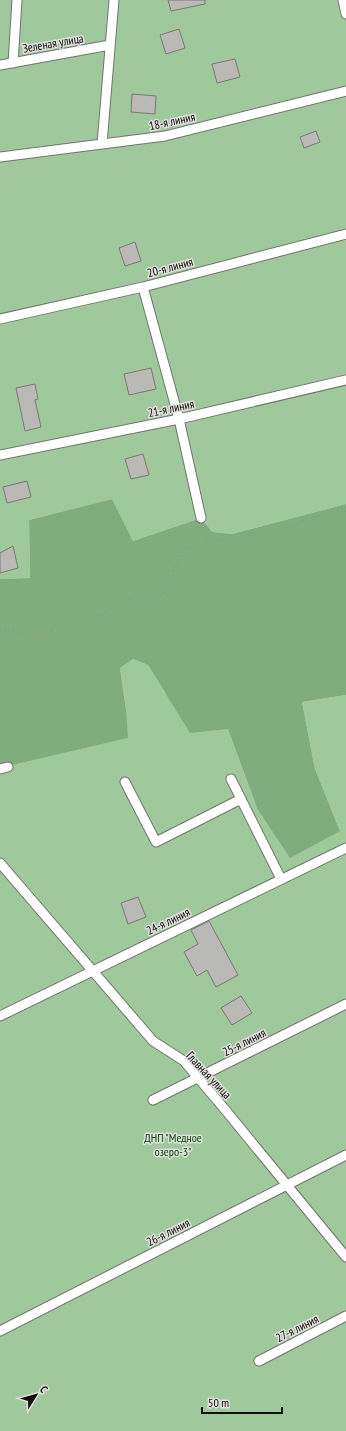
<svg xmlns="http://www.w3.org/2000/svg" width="346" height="1431" font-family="'PT Sans Narrow',sans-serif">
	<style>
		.green { fill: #9fc99c }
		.forest { fill: #80ad7d }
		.building { fill: #bbb9b6; stroke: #7b7876 }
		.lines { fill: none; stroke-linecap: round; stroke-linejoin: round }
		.street-casing { stroke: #757371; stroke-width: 11 }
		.path { stroke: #949391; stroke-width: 2; stroke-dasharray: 1 3; stroke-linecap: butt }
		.street { stroke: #fff; stroke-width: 9 }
		.labels { text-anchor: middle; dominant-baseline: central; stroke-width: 3; stroke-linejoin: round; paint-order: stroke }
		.street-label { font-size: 12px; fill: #0f0e0d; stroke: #e1dfdc }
		.park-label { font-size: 12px; fill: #044806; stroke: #e1dfdc }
	</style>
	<rect width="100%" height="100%" fill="#e1dfdc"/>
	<path class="green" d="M0,0H346V504L232,534L211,532L201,518L133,541L112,499L29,520L30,578L0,579Z
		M133,659L148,665L165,693L228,729L257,808L340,831L315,769L302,702L346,695V1431H0V768L127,738L126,710L120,668Z"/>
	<path class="forest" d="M112,499L133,541L201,518L212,532L232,534L346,504V695L302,702L315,769L340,831L290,858L257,808L228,729L190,733L148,665L133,659L120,668L126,710L128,738L0,768V579L30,578L29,520Z"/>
	<path class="building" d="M168,0H205V4L171,11Z
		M179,29L185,48L166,54L160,35Z
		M235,59L240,77L217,83L212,64Z
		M132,94L156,96L155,114L131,112Z
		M316,131L320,142L304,148L300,137Z
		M135,242L141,261L125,266L119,248Z
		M151,368L156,389L129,395L124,374Z
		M35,384L38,399L35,400L41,427L25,431L16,388Z
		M143,454L149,475L131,479L125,459Z
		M27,481L31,497L7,503L3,487Z
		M13,546L18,568L0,573V553Z
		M138,897L146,917L128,924L121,903Z
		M209,921L238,975L216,987L207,970L197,976L184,952L198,944L191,930Z
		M241,996L252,1013L232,1025L221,1008Z"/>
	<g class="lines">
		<defs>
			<path id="street" d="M343,0L346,14
				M13,63L17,0
				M0,65L110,45
				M102,144L114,0
				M0,157L165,136L346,91
				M143,287L179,419L201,518
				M0,319L143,287L346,234
				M0,455L179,419L346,380
				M0,769L8,767
				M231,779L281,879
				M125,782L156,842L241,799
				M0,863L153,1041L184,1061L222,1106L346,1257
				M0,1016L346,848
				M153,1100L346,1004
				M0,1331L346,1155
				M259,1361L346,1316"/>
		</defs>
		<use href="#street" class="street-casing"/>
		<path class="path" d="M205,527L208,536C225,542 236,539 253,535C258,534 263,537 268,536C279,533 288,527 299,523C313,517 331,512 346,511
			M0,630L14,631L38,640L49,635L55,624L92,614L100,616C124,598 131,596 161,595L170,584L180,553L184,549H196L208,544V536"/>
		<use href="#street" class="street"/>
	</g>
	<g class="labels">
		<g class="street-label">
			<text transform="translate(53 43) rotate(-10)">Зеленая улица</text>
			<text transform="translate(172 121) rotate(-12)">18-я линия</text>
			<text transform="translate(170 267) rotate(-15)">20-я линия</text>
			<text transform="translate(171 408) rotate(-12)">21-я линия</text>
			<text transform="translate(168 921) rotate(-26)">24-я линия</text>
			<text transform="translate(244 1042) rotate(-27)">25-я линия</text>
			<text transform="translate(209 1075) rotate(47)">Главная улица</text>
			<text transform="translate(168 1232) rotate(-27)">26-я линия</text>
			<text transform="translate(297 1328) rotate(-27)">27-я линия</text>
		</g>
		<g class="park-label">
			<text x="173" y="1137">ДНП "Медное<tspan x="173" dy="14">озеро-3"</tspan></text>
		</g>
	</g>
	<g transform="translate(36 1395) rotate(53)" stroke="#e1dfdc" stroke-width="3" paint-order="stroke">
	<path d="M0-3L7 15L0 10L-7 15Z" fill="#0f0e0d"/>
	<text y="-6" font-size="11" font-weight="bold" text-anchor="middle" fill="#0f0e0d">С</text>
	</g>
	<path d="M202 1407v6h80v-6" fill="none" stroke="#0f0e0d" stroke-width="2"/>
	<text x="208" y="1407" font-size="12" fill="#0f0e0d" stroke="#e1dfdc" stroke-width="3" paint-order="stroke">50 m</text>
</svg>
